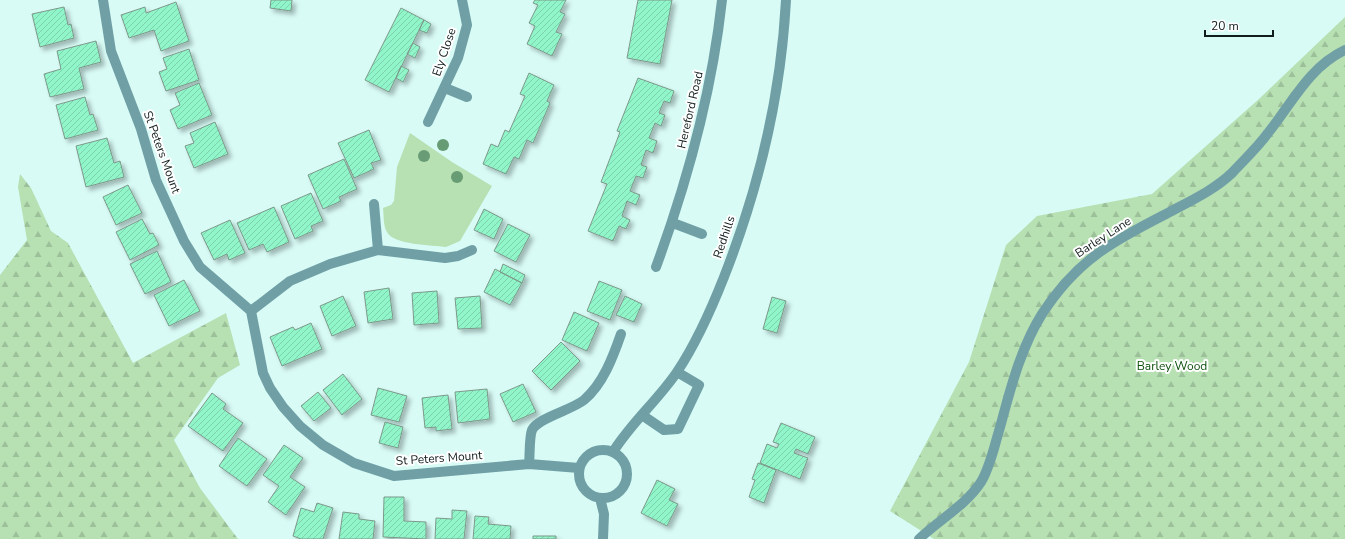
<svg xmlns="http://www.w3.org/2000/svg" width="1345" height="539" font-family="'Nunito Sans',sans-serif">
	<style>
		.green { fill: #b7e0b3 }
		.forest { fill: url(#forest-firs) }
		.building { fill: url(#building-hatch); stroke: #7c988a; filter: url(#shadow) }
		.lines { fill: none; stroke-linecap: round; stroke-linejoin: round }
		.minor { stroke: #70a0a6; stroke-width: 10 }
		.tree { fill: #689c75 }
		.labels { text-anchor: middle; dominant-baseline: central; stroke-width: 4; stroke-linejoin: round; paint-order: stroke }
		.street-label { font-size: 12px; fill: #101d1b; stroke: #fff }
		.park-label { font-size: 12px; fill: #0c4f0b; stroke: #fff }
	</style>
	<defs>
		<pattern id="forest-firs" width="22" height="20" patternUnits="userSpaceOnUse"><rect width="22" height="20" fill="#b7e0b3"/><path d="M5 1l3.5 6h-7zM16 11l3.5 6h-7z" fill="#9cc099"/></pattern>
		<pattern id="building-hatch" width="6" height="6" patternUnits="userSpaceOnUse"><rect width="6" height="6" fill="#90f6c9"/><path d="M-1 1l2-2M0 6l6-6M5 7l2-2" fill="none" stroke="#7bd2ac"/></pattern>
		<filter id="shadow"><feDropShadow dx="3.5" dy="3.5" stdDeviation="2" flood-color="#0004"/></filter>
	</defs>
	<rect width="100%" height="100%" fill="#d8fbf6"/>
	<path class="green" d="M410,133L452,162L492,186L460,241L446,247C432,245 393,245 387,232C383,226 384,215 383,208L391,205L394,201L397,167Z"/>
	<path class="forest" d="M1345,17V539H934L890,511L969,362L1006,245L1037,216L1152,194L1259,99Z
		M20,174L31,188L51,231L68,243L133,363L226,313L240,365L218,378L174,440L200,488L238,539H0V275L27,240L18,187Z"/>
	<path class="building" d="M271,0H292L291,11L270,8Z
		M535,0H566L560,12L565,14L556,32L562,34L552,56L527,44L535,26L529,23L538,5L533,3Z
		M638,0H672L660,64L627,58Z
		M176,2L189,41L161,51L154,30L129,38L121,15L145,7L146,13Z
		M64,7L68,25L71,24L74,38L40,47L32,14Z
		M401,8L424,20L389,92L365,80Z
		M424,20L431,24L427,33L419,30Z
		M96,41L101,62L79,68L84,89L50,97L44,74L61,69L57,51Z
		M413,43L420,47L415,58L407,54Z
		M189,49L199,80L166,91L159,72L167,69L163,58Z
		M401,66L409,70L403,82L396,78Z
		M529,73L554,85L547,101L550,103L533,143L527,140L519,159L514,157L506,174L483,164L491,144L498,147L505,130L509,132L525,96L520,94Z
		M638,78L674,91L670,103L664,101L659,113L665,115L661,126L655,123L649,138L657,141L653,153L646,150L641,165L647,167L643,178L636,176L630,191L640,195L636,205L627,201L622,216L630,220L626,229L619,226L613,241L588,231L607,184L601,182L620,132L617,131Z
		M199,83L212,115L178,129L170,110L180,105L175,93Z
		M85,97L90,115L93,114L98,130L65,139L56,105Z
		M215,122L228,154L194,168L185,146L194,143L190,133Z
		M369,130L381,160L371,163L374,169L354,178L338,143Z
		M107,138L114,163L120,161L124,177L86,187L76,146Z
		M344,159L357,189L339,197L341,201L323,209L308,175Z
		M128,185L142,213L116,225L103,197Z
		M311,193L323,221L311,226L313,231L295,239L281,206Z
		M274,207L289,242L267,252L263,244L249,250L237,223Z
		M484,209L503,219L494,239L474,230Z
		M142,219L150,234L153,233L159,245L130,260L116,232Z
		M230,220L245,253L229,260L227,254L214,260L201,233Z
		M508,224L530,235L516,262L494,251Z
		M157,251L171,282L145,294L130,264Z
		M503,264L525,275L522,283L500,272Z
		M495,269L522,283L510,305L484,292Z
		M184,280L200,311L169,326L154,295Z
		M599,281L622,290L610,320L587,311Z
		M389,288L393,319L368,323L364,292Z
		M437,291L439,323L414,325L412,293Z
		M343,296L356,326L332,336L320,306Z
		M480,296L482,328L458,329L455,298Z
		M625,296L642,304L634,322L616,315Z
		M772,297L786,301L777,333L763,329Z
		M574,312L599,323L587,351L562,340Z
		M311,323L322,349L282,366L270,337L293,327L295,330Z
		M561,342L580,361L551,390L532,371Z
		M343,374L362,399L342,415L323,390Z
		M523,384L536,412L513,422L500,394Z
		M378,388L407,396L399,422L371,415Z
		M487,389L490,419L458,423L455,392Z
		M318,392L331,408L314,421L301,406Z
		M212,393L226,404L223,409L243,423L223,451L188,426Z
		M448,395L452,429L436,431V427L425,428L422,398Z
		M385,422L403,427L398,448L379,443Z
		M781,423L815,437L808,454L796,449L794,453L808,458L800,479L760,463L767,444L777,448L779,444L773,442Z
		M238,438L267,459L247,486L219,466Z
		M284,445L303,458L290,477L305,487L286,515L268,502L279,486L263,475Z
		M758,463L776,470L764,503L749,497L755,480L752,479Z
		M657,480L675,489L669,500L678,504L667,526L641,513Z
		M384,497H404V521L426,522V539L383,537Z
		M317,503L333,508L323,539H301L293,536L301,508L314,512Z
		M452,510L467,511L464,539H435L436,518L452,519Z
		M343,512L359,514V519L375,521L373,539H339Z
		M475,516L489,517L488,524L511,526L510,539H473Z
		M533,536H556V539H533Z"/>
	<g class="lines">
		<path class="minor" d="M103,0L111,51L141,129L156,180L184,241L200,267L251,311
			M445,88L467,97
			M428,122L458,58L467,25L462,0
			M374,204L378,250
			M673,223L702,234
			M472,250L458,256L445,258L378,250L330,264L290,281L251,311L263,373L270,388L283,407L300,426L323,445L354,463L394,476L529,464L579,468
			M656,267C688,180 712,92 722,0
			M642,415L664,430L678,429L699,385L677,372
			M579 474a24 24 0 1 1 48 0a24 24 0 1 1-48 0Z
			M613,452C631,423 658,400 677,372C697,342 711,310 724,277C759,188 781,95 786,0
			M529,464C530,456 529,438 532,430C537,418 572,410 584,400C603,384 613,357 621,334
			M600,498L604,514L603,539
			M919,539C939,520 966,505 981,482C990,467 994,447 999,431C1010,391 1020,349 1042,314C1076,261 1111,242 1166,214C1188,202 1213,191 1232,173C1244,160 1258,147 1268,133C1292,103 1309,67 1345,50"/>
	</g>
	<g class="tree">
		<circle cx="443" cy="145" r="6"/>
		<circle cx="424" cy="156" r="6"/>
		<circle cx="457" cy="177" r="6"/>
	</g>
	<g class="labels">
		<g class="street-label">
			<text transform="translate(444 52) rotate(-71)">Ely Close</text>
			<text transform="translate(690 110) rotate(-77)">Hereford Road</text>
			<text transform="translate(162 152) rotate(70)">St Peters Mount</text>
			<text transform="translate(724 237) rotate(-71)">Redhills</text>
			<text transform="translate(1103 237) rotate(-33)">Barley Lane</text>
			<text transform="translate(439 458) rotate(-4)">St Peters Mount</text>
		</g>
		<g class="park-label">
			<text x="1172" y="366">Barley Wood</text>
		</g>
	</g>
	<path d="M1205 30v6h68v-6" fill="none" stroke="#101d1b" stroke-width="2"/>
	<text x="1211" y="30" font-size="12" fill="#101d1b" stroke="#ffffff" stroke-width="3" paint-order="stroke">20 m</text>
</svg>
